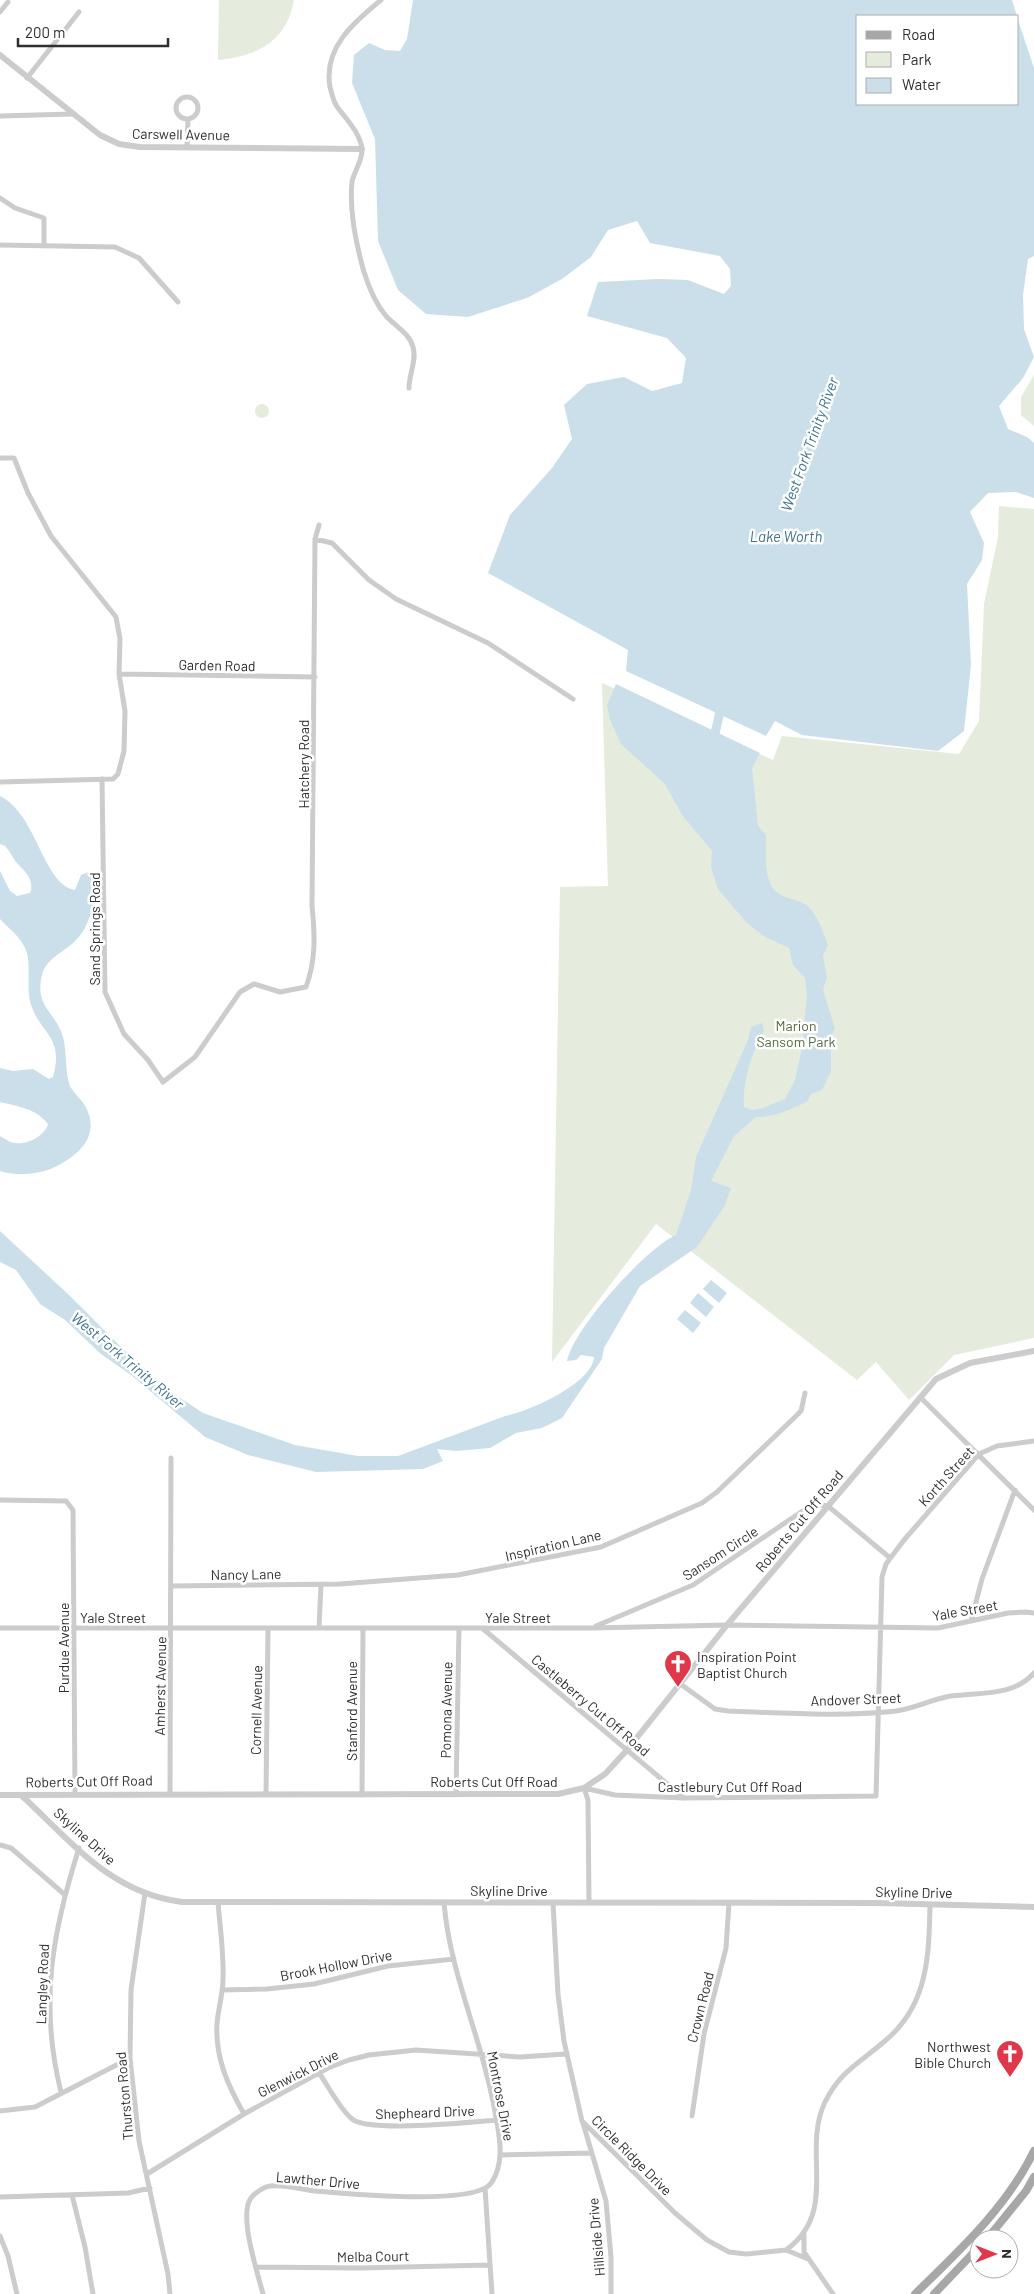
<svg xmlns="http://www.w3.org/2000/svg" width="1034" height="2294" font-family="Barlow,sans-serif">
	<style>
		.green { fill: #e5ebdd }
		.water { fill: #cadfea }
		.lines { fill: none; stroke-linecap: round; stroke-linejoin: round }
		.river { stroke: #cadfea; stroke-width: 9 }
		.minor { stroke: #ccc; stroke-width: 5 }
		.tertiary { stroke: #ccc; stroke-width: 6 }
		.primary { stroke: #a7a7a7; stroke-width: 8 }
		.labels { text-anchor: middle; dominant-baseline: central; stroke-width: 5; stroke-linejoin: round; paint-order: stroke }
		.street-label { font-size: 14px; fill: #2f2f2f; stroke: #fff }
		.park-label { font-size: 14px; fill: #53693e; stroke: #fff }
		.poi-label { font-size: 14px; fill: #2f2f2f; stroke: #fff; text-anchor: start }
		.water-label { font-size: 15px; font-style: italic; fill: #3f728e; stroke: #fff }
	</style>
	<rect width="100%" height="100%" fill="#fff"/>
	<path class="green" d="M219,0H294C286,42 258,56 218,60Z
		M1034,375V426L1021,415V397Z
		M255 411a7 7 0 1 1 14 0a7 7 0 1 1-14 0Z
		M999,506L1034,509V1338L954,1355L909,1400L876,1362L857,1380L656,1224L552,1362L560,887L608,886L602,683L773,760L782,736L959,754L979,721L984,604L998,537Z"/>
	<path class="water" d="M413,0H1012L1017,16H858V104H1018V20L1034,68V256L1028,259L1023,295L1024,329L1034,357L1023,378L999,406L1008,429L1027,437L1034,443V498L1016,492L988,493L970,512L984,543L982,560L967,584L971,665L964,731L938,751L802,735L775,721L766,736L626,671L628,650L488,573L510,515L552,468L572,439L564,405L587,384L624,377L652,391L682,383L686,358L667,338L587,316L598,282L659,279L688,280L724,294L731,286L730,269L720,256L650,243L637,221L608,230L591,257L562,279L527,298L468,317L426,314L398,290L378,241L375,139L352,83L354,55L369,43L385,50L400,51L407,39Z
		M616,684L760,753L752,768L758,826L766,835C766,852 764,870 771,885C777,898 794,898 805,904C817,913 823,931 828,945L823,956L827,978L823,989L835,1029L831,1037V1071L822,1090L811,1094L807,1102C791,1109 773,1118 756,1117L734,1136L711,1181L731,1188L725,1205L697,1247L640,1286L604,1348L602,1359L562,1418L542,1428L516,1433L490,1448L456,1451L437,1449L443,1461L423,1469L316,1472L248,1455L205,1437L131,1375L101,1354L65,1320L40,1304L16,1270L0,1262V1231L69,1295L132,1358L173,1393L203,1413L295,1445L358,1456H398L505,1416C528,1412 593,1383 594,1357L581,1355L576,1360L567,1361C574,1328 646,1248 676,1235L691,1190L696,1157L748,1040L751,1027L762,1023L764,1030C752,1053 742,1081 744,1107L751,1110L763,1108L785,1099L795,1080L802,1048L807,995L805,978L793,965L789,948L765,937L746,922L718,889L711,867L712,851L682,815L665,784L621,744L610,720L607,705Z
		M0,796C37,814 43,885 75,890L81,875L88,872L94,876C96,899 91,928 73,943C62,953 46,959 42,975C34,1007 56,1012 63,1037C67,1052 65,1074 70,1086C73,1092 80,1098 84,1104C101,1132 83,1152 59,1165C43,1174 18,1177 0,1171V1136C4,1138 10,1143 15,1143C27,1145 45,1136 48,1124C37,1109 17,1106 0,1102V1068L13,1071L33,1069L49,1079L53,1077C65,1034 38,1034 30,1001C26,984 32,962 25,948C20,936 8,928 0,919V871L10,891L17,896L30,893C35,879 25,872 16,862C12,857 10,851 5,846L0,844Z
		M711,1280L727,1293L719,1303L703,1289Z
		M698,1293L714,1307L706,1317L690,1303Z
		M685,1310L701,1323L693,1333L677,1319Z"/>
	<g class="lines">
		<path class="river" d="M715,743L713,742L722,703"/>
		<path class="minor" d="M381,0C354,22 323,48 330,87C332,94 333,102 338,108C347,120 361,134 362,150C362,162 354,171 352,182C349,212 356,244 364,272C369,288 375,303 386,316C395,326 410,334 413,347C417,360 409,374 409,388
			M0,12L8,2
			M27,78L79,12
			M176 108a11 11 0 1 1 22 0a11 11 0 1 1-22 0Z
			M0,116L72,114
			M187,147L188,119
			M0,198L15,208L44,218V245
			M0,245L115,247L139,258L178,302
			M0,458H14L28,493L51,536L116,617L120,639L119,674L125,711L124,751L118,774L113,779L0,782
			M315,539L332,543L369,580L396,599L488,643L573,699
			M119,674L315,677
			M102,779L105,992L124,1034L148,1060L163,1082L195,1057L240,992L254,984L280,992L306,987C316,960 315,935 312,906L315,539L319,525
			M920,1397L1034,1510
			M0,1500L66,1501L73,1510L75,1793
			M171,1586L340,1584L458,1575L601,1547L702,1503L717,1492L797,1415L801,1411L805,1393
			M971,1621L982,1579L1015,1490
			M596,1626L693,1585L813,1504L828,1506L890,1558
			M0,1628H592L727,1625L938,1628L1008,1613L1025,1612L1034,1613
			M319,1628L321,1584
			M482,1628L684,1798
			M679,1683L715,1709L728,1711C783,1713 841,1717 896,1711C916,1708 932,1699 951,1696C979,1692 1013,1697 1034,1673
			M584,1788L615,1795L684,1798L876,1796L882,1577L886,1564L904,1540L979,1454L997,1446L1034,1441
			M584,1788L588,1800L589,1902
			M170,1793L171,1458
			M456,1793L459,1628
			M266,1794L268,1628
			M362,1795L363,1628
			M0,1845L11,1848L64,1894
			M145,1893L131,1990L130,2058L139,2141L168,2274L170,2294
			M218,1902C220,1928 224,1953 223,1979C223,1994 218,2009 217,2024C215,2057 228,2086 244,2114
			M553,1903L558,1994L564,2041L582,2121L675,2213L707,2240L729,2252L746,2254L786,2250L808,2259
			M222,1990L267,1989L314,1984L388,1966L454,1959
			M319,2073C329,2087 339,2108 352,2119C369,2133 471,2122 497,2120
			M61,2092C39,2004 52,1933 79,1848
			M0,2111L35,2107L130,2058
			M692,2116L704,2034L726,1948L729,1903
			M583,2123L606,2201L611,2257V2294
			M500,2155L592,2153
			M147,2174L244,2114L328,2068L349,2060L369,2055L416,2050L520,2057L566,2054
			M485,2188L492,2294
			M72,2195L85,2247L93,2294
			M0,2197L128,2193L150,2188
			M804,2233V2252L833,2294
			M0,2236L8,2256L17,2294
			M786,2250C840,2211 801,2152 825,2102C841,2070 861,2062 886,2040C928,2005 929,1955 930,1905
			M257,2267L360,2268L490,2265
			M263,2294C258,2274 238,2215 251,2198C255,2193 263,2187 270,2186C284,2184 300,2189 315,2191C348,2194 461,2204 487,2187C493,2183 496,2175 498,2168C503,2150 498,2129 495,2112C483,2041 450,1975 444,1903"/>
		<path class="tertiary" d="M0,55L100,135L119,144L140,147L362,149
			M0,1795L558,1794L584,1788L605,1774L627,1750L727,1625L936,1379L970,1363L1034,1351
			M21,1795C71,1841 110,1893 182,1902L876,1903L1034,1907"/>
		<path class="primary" d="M987,2239L1026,2191L1034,2177
			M915,2294C959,2251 1007,2207 1034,2151
			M934,2294L979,2247"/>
	</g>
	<defs>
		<symbol id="church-pin" viewBox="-11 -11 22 30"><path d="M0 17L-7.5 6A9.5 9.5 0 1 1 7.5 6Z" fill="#df384a" stroke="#fff"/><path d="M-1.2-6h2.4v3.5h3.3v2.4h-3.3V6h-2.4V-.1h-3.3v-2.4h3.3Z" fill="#fff"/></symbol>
	</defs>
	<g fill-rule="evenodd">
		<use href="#church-pin" x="662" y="1648" width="32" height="43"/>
		<use href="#church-pin" x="994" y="2038" width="32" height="43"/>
	</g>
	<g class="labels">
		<g class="street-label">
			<text transform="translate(181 134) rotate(1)">Carswell Avenue</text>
			<text transform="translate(217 665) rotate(1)">Garden Road</text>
			<text transform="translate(303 764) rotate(-90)">Hatchery Road</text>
			<text transform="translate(94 929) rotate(-90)">Sand Springs Road</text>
			<text transform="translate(946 1476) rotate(-48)">Korth Street</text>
			<text transform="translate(799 1521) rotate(-50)">Roberts Cut Off Road</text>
			<text transform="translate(553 1545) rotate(-13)">Inspiration Lane</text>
			<text transform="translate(720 1553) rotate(-33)">Sansom Circle</text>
			<text transform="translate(246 1574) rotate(-1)">Nancy Lane</text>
			<text transform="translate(965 1610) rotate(-10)">Yale Street</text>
			<text x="113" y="1617">Yale Street</text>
			<text x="518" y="1617">Yale Street</text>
			<text transform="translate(63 1648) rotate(-90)">Purdue Avenue</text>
			<text transform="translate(160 1686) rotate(-89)">Amherst Avenue</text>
			<text transform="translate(856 1699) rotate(-2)">Andover Street</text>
			<text transform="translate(591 1705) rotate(40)">Castleberry Cut Off Road</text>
			<text transform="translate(256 1710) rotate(-89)">Cornell Avenue</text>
			<text transform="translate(446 1710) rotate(-89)">Pomona Avenue</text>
			<text transform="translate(351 1711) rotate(-90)">Stanford Avenue</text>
			<text transform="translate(89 1781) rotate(-1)">Roberts Cut Off Road</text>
			<text x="494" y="1781">Roberts Cut Off Road</text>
			<text x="730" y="1786">Castlebury Cut Off Road</text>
			<text transform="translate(85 1836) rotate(42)">Skyline Drive</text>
			<text x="509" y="1890">Skyline Drive</text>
			<text transform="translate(914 1892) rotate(1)">Skyline Drive</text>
			<text transform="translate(336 1965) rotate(-11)">Brook Hollow Drive</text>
			<text transform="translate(42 1984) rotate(-88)">Langley Road</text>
			<text transform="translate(700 2007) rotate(-76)">Crown Road</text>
			<text transform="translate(298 2073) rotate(-27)">Glenwick Drive</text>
			<text transform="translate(124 2096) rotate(-95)">Thurston Road</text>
			<text transform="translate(501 2096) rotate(79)">Montrose Drive</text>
			<text transform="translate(425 2112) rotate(-2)">Shepheard Drive</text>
			<text transform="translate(632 2155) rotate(45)">Circle Ridge Drive</text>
			<text transform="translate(318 2180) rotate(5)">Lawther Drive</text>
			<text transform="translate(596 2237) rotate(-95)">Hillside Drive</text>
			<text transform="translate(373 2256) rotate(-1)">Melba Court</text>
		</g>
		<g class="park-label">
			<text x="796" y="1025">Marion<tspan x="796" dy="16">Sansom Park</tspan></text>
		</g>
		<g class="poi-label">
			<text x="697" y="1656">Inspiration Point<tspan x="697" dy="16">Baptist Church</tspan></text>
			<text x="991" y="2046" text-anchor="end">Northwest<tspan x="991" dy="16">Bible Church</tspan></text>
		</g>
		<g class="water-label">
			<text transform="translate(809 444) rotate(-70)">West Fork Trinity River</text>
			<text x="786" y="536">Lake Worth</text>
			<text transform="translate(128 1360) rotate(40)">West Fork Trinity River</text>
		</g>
	</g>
	<rect x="856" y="15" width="162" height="90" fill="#ffffff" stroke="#acacac"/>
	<rect x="866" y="31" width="25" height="8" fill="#a7a7a7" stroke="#acacac"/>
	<text x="902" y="40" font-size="15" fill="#2f2f2f">Road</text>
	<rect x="866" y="52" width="25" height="15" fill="#e5ebdd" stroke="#acacac"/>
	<text x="902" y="65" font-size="15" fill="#2f2f2f">Park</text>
	<rect x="866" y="78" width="25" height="15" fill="#cadfea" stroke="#acacac"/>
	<text x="902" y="90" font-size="15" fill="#2f2f2f">Water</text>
	<g transform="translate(994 2254) rotate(90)"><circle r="24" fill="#ffffff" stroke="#acacac"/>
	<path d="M0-4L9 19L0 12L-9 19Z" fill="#df384a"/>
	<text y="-8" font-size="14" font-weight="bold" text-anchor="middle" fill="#2f2f2f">N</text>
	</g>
	<path d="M18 38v8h150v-8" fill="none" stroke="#2f2f2f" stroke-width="2.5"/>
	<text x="25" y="38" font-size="15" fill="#2f2f2f" stroke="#ffffff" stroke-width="4" paint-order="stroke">200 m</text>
</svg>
